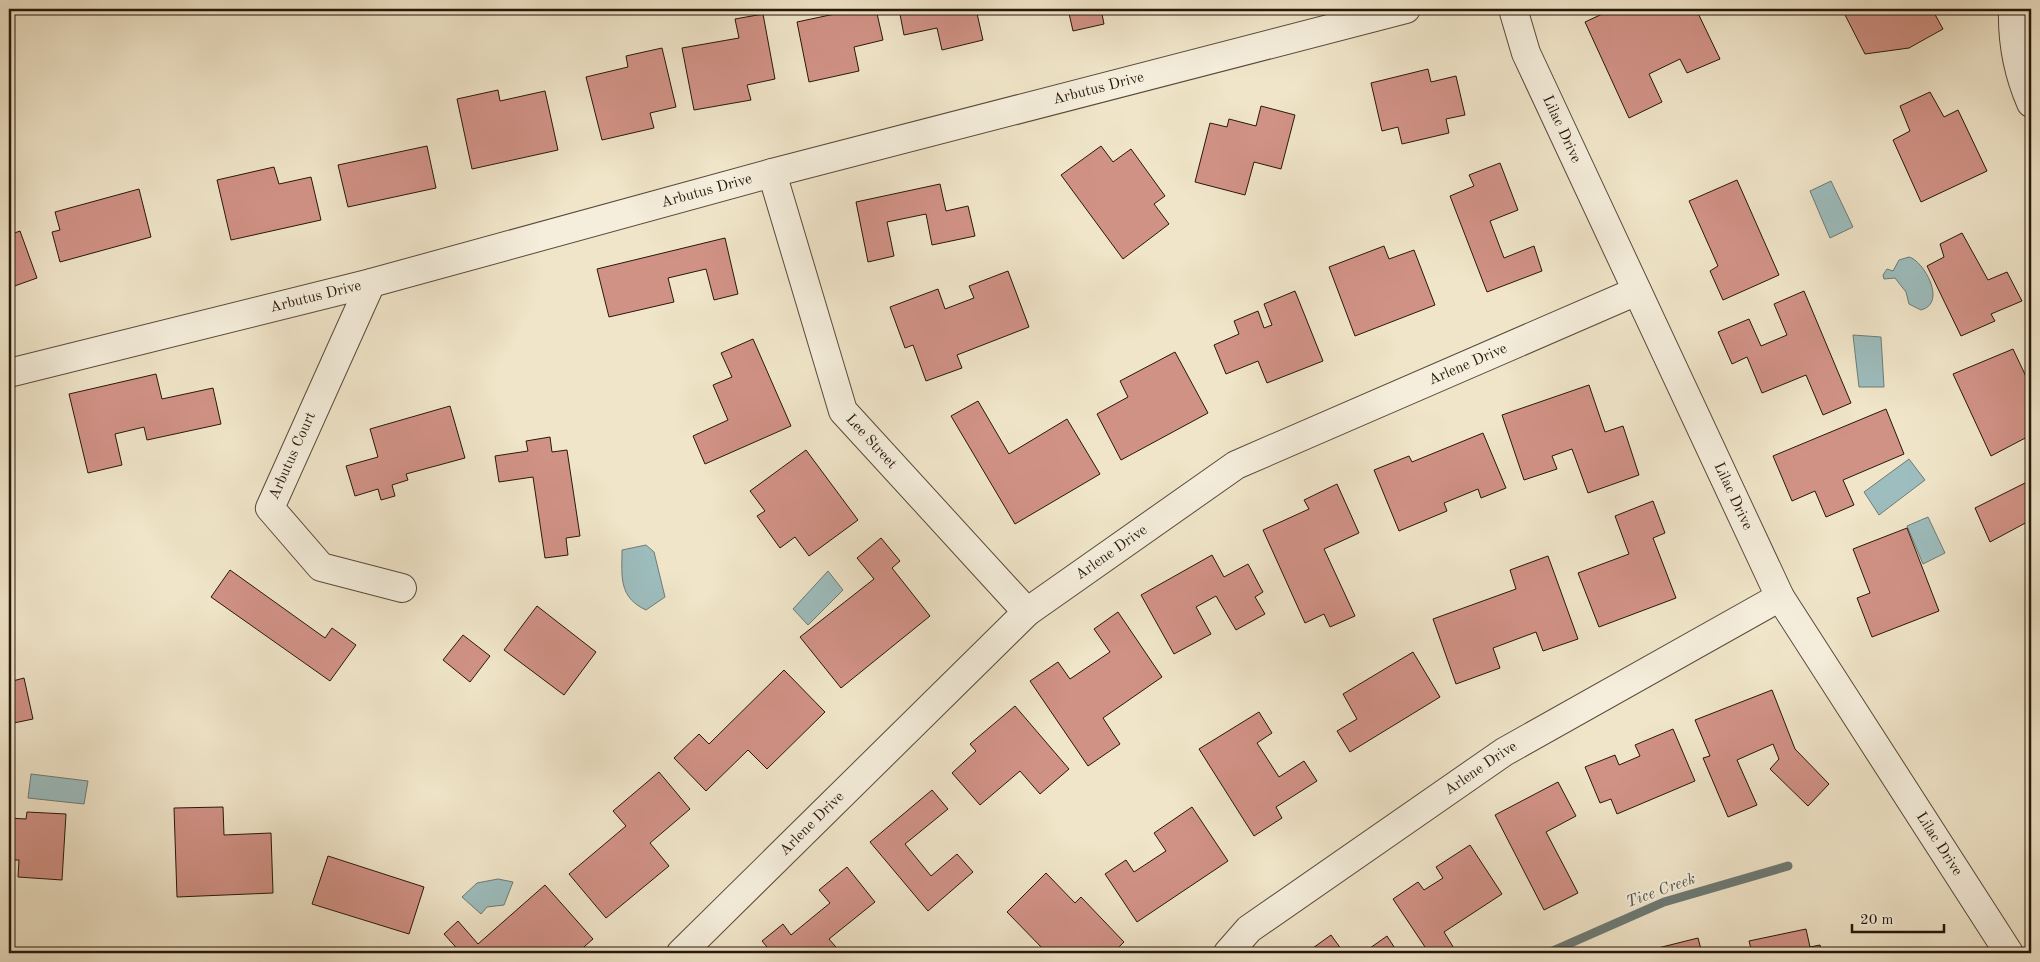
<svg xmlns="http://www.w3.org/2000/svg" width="2040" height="962" font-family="'Old Standard TT',serif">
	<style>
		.water { fill: #9dbdbe; stroke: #6e7b76 }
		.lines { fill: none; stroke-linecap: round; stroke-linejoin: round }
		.stream { stroke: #6e7b76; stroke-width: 9 }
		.building { fill: #d19286; stroke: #27170b }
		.minor-casing { stroke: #594a3a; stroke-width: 30 }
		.minor { stroke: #f5eedc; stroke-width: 28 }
		.labels { text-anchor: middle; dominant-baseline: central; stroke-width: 4; stroke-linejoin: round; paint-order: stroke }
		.street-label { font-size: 15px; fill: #27170b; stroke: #f5eedc }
		.water-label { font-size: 16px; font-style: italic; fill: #50514a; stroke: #f5eedc }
	</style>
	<rect width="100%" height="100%" fill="#f0e5c9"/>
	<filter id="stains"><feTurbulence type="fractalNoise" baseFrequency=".004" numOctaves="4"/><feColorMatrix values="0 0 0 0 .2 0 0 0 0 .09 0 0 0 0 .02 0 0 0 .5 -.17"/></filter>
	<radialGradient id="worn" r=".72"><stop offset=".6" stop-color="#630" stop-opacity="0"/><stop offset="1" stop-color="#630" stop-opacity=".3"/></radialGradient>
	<path class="water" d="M1831,181L1853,227L1830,238L1810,191Z
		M1909,257C1923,260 1948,303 1921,310L1909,304L1906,292L1895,278L1884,279L1883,275L1887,269L1893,271L1899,260Z
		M1853,335L1881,337L1884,387H1859Z
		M1909,459L1925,480L1879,515L1864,492Z
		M1928,517L1945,553L1923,564L1907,526Z
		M646,545L654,552L665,597L646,610C618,597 622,576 622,550Z
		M828,571L843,590L808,625L793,609Z
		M31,774L88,781L84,804L28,798Z
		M498,879L513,882L504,905L487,907L481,914L462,897L477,883Z"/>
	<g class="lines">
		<path class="stream" d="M1548,953L1664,902L1788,866"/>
	</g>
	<path class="building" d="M858,9H876L883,40L854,47L859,71L809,82L797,22Z
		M899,9H976L983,40L942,50L937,28L904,35Z
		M1068,9H1101L1104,24L1073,31Z
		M1613,9H1696L1720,59L1687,73L1680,59L1649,74L1662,102L1629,118L1585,22Z
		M1842,9H1932L1943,29L1909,48L1865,54Z
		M763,14L775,79L747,85L751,100L694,110L682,48L739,38L735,19Z
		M662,48L676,107L650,113L654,128L602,140L586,77L628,67L626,56Z
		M1428,69L1431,82L1456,76L1465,115L1446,119L1449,133L1402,144L1398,127L1382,131L1371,83Z
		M498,90L500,101L545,91L558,150L472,169L457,99Z
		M1930,92L1944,117L1958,110L1987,171L1921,202L1893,140L1910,131L1900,106Z
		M1261,106L1295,115L1281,169L1254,162L1245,195L1195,182L1210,123L1227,127L1229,119L1256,126Z
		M427,146L436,188L348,207L338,165Z
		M1101,146L1113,162L1131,149L1165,196L1154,204L1169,224L1123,259L1061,175Z
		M1500,163L1518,210L1490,221L1504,258L1534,246L1542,271L1487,292L1450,196L1474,186L1469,175Z
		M274,167L279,184L311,177L321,220L231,240L217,180Z
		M1737,180L1779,275L1723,300L1710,271L1718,266L1689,201Z
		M940,184L946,211L968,206L975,236L932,245L926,214L887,222L894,256L868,262L856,202Z
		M139,189L151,237L60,262L52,232L60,230L55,212Z
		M20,231L37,278L9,288V235Z
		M1962,233L1988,280L2007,272L2022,301L1991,314L1995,321L1961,336L1927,266L1944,257L1940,244Z
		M725,238L738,294L714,300L706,269L668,278L674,302L609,317L597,269Z
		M1384,246L1389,259L1414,250L1435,305L1355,336L1329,267Z
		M1008,271L1029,327L957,355L962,368L926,381L913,345L905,348L890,307L938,289L945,309L974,298L969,286Z
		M1295,291L1323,361L1267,383L1258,361L1226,374L1214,345L1239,334L1234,321L1258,311L1264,328L1272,325L1264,304Z
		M1804,291L1851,403L1823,415L1806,375L1762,393L1747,357L1732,364L1718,332L1749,319L1761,346L1787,335L1774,304Z
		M753,339L791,426L705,464L693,436L728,420L713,385L732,377L721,353Z
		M2013,349L2031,387V435L1991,456L1953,374Z
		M1175,352L1208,413L1121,460L1097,414L1128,397L1120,381Z
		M156,374L162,399L213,388L221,424L147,440L144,427L115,434L122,465L88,473L69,394Z
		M1589,385L1605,432L1623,426L1639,475L1588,493L1572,449L1552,456L1557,469L1524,480L1502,415Z
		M978,401L1009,454L1067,419L1100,474L1015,524L951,416Z
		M450,406L465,458L406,474L408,480L392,485L395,496L381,500L378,489L355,496L346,466L378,457L370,429Z
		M1886,409L1904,454L1843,480L1854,505L1826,517L1815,491L1792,501L1773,456Z
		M1483,433L1506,488L1481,498L1478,489L1444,503L1447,511L1399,531L1374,470L1409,456L1412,462Z
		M550,437L552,452L567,450L580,536L566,538L568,555L545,558L533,477L499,482L495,456L528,451L526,441Z
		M806,450L858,520L809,556L795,537L780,548L757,516L765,511L750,491Z
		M2031,480V520L1990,542L1975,508Z
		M1337,484L1359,533L1324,549L1355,616L1330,627L1324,614L1305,623L1263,530L1309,509L1304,500Z
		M1653,501L1665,533L1653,538L1676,598L1599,627L1578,573L1629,554L1615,516Z
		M1907,528L1939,611L1872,637L1857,598L1870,593L1853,549Z
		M881,538L900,561L892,568L930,616L841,688L800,637L874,579L857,558Z
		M1212,555L1224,577L1248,564L1263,592L1255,597L1265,614L1236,630L1216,596L1196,607L1211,634L1174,654L1141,595Z
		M1548,556L1578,639L1543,651L1536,632L1493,648L1500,668L1456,684L1433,619L1516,589L1510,570Z
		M230,570L325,638L332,628L356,645L330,681L211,597Z
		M537,606L596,652L564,695L504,650Z
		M1118,612L1162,677L1103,718L1120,744L1088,766L1030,681L1058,662L1070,679L1110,652L1094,629Z
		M463,635L490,656L470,682L443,660Z
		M1413,652L1440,697L1350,752L1337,731L1357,719L1343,694Z
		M784,670L825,712L767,769L748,750L706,791L674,758L699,734L709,744Z
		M24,678L33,719L9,724V682Z
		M1772,690L1795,749L1829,784L1808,806L1770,769L1779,759L1773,744L1737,760L1757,805L1728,817L1703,758L1710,756L1695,720Z
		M1015,706L1069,769L1040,794L1020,771L980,805L952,773L976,751L970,744Z
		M1259,712L1272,733L1257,743L1279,777L1304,761L1317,781L1276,807L1282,818L1254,836L1199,749Z
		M1673,729L1695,781L1617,814L1611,799L1600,803L1585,767L1615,755L1619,765L1640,756L1635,745Z
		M659,772L690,809L650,843L669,866L606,918L569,874L626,826L613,811Z
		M1558,782L1576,816L1546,832L1578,893L1544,910L1495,815Z
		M932,790L948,809L905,844L931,876L957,854L973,872L928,911L870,842Z
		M223,807L224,835L271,833L273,893L177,897L174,808Z
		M1192,807L1228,861L1137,922L1105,874L1126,860L1134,872L1166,851L1154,833Z
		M27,812L66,814L62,880L18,877L19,860H9V818L26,819Z
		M1470,845L1502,894L1444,932L1455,950L1450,953H1429L1393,899L1418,882L1424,890L1443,878L1436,867Z
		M328,856L424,887L409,934L312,904Z
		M847,867L875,902L829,939L841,953H772L762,941L783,924L791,935L830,903L819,890Z
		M1046,873L1075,903L1081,897L1124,942L1113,953H1047L1007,912Z
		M545,885L593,939L577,953H461L444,934L458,921L478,944Z
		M1806,929L1810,947L1820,945L1822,953H1752L1749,941Z
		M1331,935L1344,953H1306Z
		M1387,936L1398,953H1363Z
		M1698,938L1702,953H1646V951Z"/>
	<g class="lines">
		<defs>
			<g id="minor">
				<path id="s1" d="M1513,9L1526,53L1780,597L2009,953"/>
				<path d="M2013,9C2012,42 2018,73 2031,103"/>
				<path id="s2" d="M772,173L843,411L1027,612"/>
				<path d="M371,283L270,508L321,567L402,588"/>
				<path id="s3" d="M9,373L371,283L772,173L1406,9"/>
				<path id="s4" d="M681,953L1027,612L1236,465L1637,291"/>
				<path id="s5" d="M1228,953L1249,929L1504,752L1780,597"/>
			</g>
		</defs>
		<use href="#minor" class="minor-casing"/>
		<use href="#minor" class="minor"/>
	</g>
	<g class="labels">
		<g class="street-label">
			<text stroke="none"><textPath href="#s3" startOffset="1126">Arbutus Drive</textPath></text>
			<text stroke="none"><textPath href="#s1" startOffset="130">Lilac Drive</textPath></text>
			<text stroke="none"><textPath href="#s3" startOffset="721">Arbutus Drive</textPath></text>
			<text stroke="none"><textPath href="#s3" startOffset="316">Arbutus Drive</textPath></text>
			<text stroke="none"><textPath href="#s4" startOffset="994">Arlene Drive</textPath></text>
			<text stroke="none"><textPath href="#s2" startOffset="290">Lee Street</textPath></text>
			<text transform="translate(293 456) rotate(-66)">Arbutus Court</text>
			<text stroke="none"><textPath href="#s1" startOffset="535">Lilac Drive</textPath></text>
			<text stroke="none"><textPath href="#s4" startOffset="589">Arlene Drive</textPath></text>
			<text stroke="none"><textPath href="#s5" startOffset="314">Arlene Drive</textPath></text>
			<text stroke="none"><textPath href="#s4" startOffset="184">Arlene Drive</textPath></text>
			<text stroke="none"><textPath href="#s1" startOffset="940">Lilac Drive</textPath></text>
		</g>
		<g class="water-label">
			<text transform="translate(1661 891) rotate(-20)">Tice Creek</text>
		</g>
	</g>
	<rect width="2040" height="962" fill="none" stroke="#f0e5c9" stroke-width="30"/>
	<rect x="10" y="10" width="2020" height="942" fill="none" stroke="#27170b" stroke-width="2.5"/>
	<rect x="15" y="15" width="2010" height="932" fill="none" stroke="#27170b"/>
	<path d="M1852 924v8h92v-8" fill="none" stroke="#27170b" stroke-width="2.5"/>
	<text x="1860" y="924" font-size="15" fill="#27170b" stroke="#f5eedc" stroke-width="4" paint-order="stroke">20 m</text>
	<rect width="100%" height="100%" filter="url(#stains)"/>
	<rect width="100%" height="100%" fill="url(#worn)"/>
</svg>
